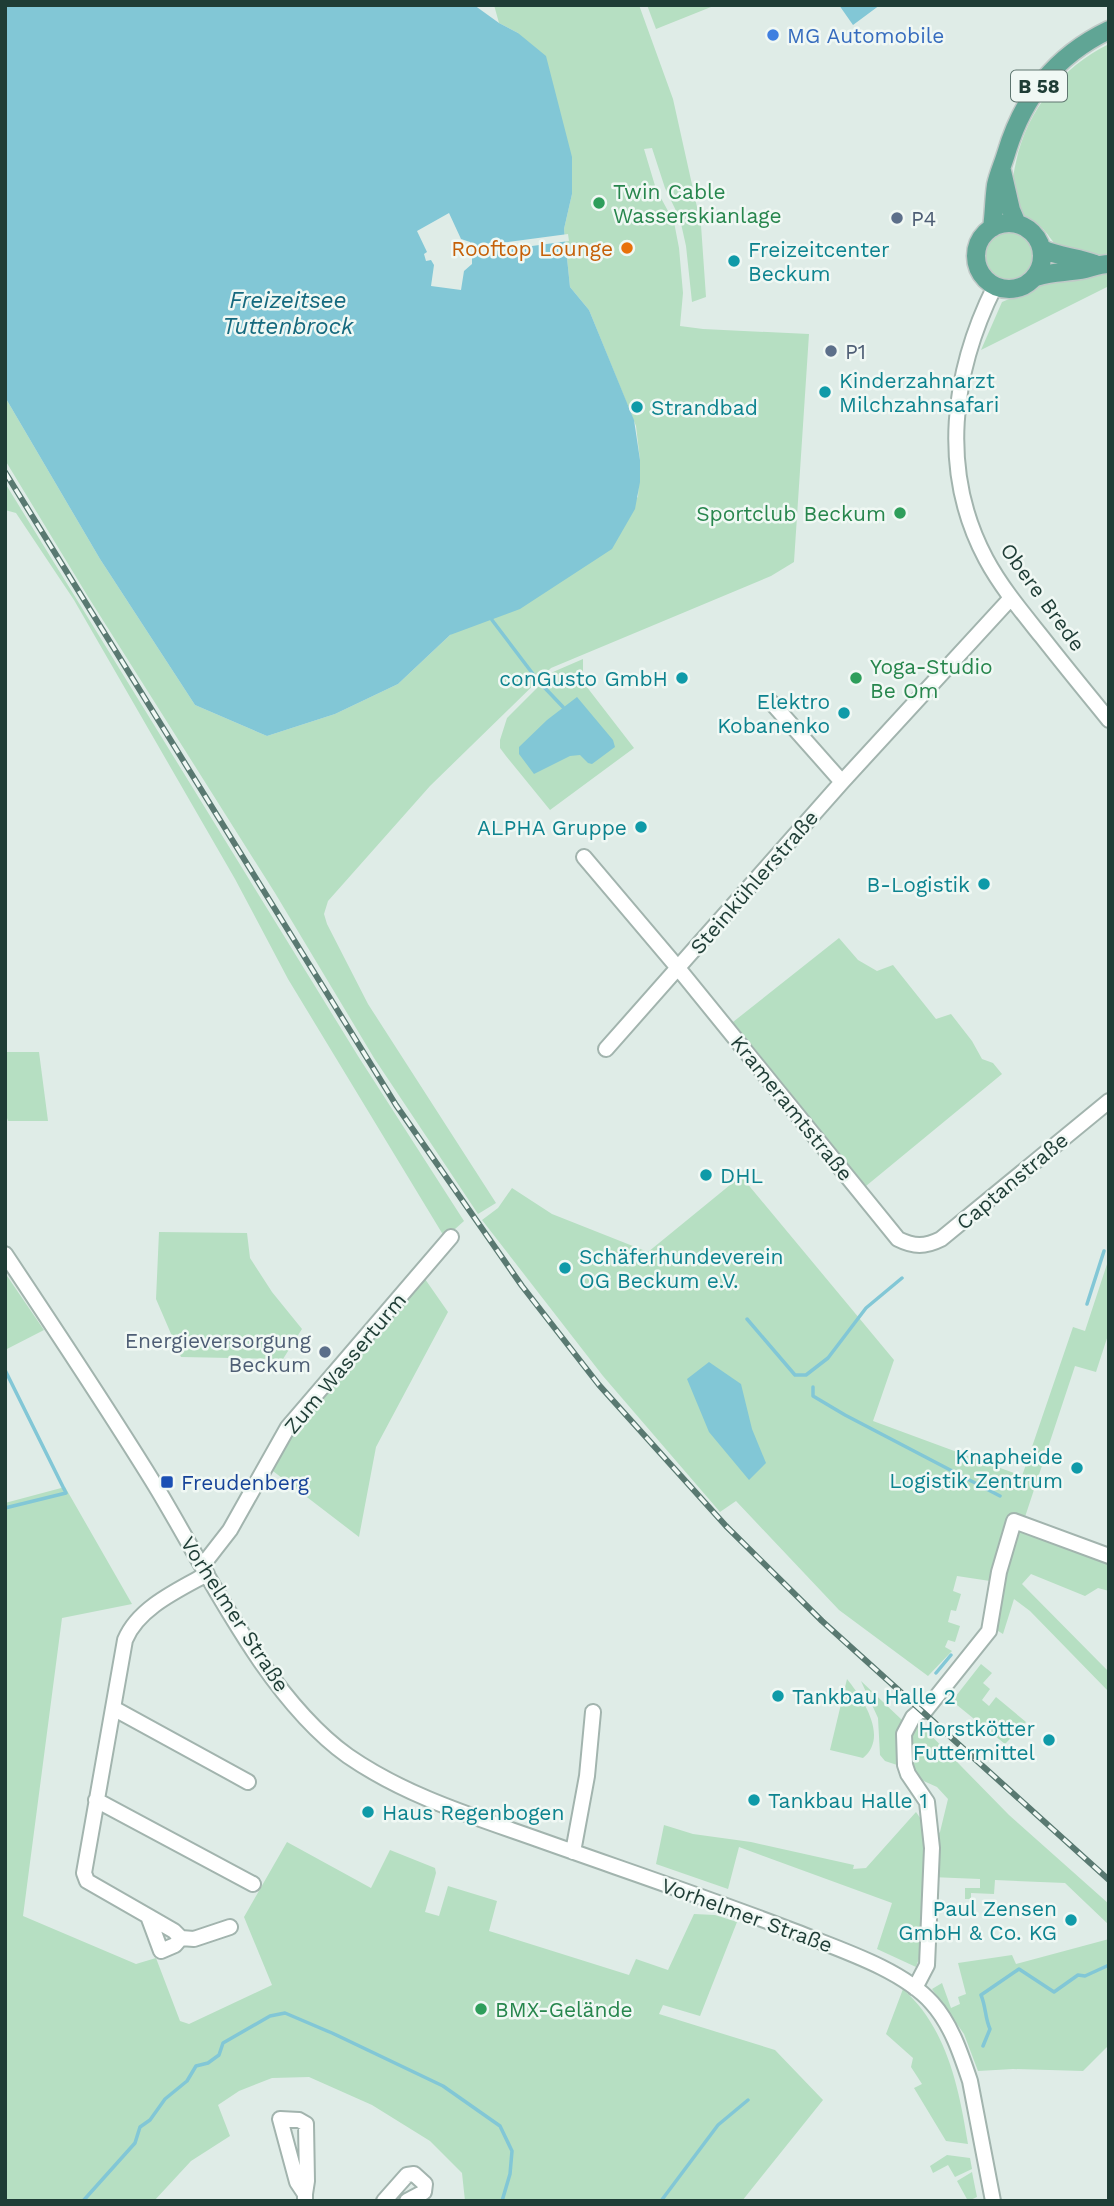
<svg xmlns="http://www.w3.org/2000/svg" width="1114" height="2206" font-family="'Work Sans',sans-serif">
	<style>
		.green { fill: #b6dfc2 }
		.water { fill: #82c7d6 }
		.pier { fill: #dfece7 }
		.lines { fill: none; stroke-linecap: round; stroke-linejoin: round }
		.stream { stroke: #82c7d6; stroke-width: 3.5 }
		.minor-casing { stroke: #a2b4ae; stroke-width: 18 }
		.major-casing { stroke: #c0c9c7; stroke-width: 21 }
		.minor { stroke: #fff; stroke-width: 14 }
		.major { stroke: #60a595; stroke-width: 18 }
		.rail-casing { stroke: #597971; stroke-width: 6 }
		.rail { stroke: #f0f8f4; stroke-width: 3.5; stroke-dasharray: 10; stroke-linecap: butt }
		.shop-dot { fill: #3f7fe0; stroke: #f0f8f4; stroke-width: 2.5 }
		.leisure-dot { fill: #2e9e5b; stroke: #f0f8f4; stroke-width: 2.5 }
		.service-dot { fill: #5c6f8a; stroke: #f0f8f4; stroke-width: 2.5 }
		.food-dot { fill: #e8710a; stroke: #f0f8f4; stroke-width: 2.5 }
		.culture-dot { fill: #0f9aa8; stroke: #f0f8f4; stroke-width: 2.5 }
		.transit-dot { fill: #1a4fb4; stroke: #f0f8f4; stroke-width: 2.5 }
		.labels { text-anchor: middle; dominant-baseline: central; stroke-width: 5; stroke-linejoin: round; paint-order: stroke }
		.shield { fill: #f0f8f4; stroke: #5e756f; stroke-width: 2 }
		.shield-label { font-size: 19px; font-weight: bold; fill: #1f3d36 }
		.shop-label { font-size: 21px; fill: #366cbe; stroke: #f0f8f4; text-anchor: start }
		.leisure-label { font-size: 21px; fill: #27864d; stroke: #f0f8f4; text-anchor: start }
		.service-label { font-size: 21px; fill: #4e5e75; stroke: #f0f8f4; text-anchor: start }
		.food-label { font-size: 21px; fill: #c56008; stroke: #f0f8f4; text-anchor: end }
		.culture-label { font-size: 21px; fill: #0d838f; stroke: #f0f8f4; text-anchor: start }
		.street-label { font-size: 21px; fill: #1f3d36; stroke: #f0f8f4 }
		.transit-label { font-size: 21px; fill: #164399; stroke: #f0f8f4; text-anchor: start }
		.water-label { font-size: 23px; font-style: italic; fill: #15697e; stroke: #f0f8f4 }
	</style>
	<rect width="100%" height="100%" fill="#dfece7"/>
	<path class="green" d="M494,5H639L673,99L701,225L706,297L692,302L686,246L680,219L665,188L652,148L644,149L656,189L674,222L679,248L683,293L680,326L703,329L809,334L794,562L771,576L551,668L430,786L328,901L324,914L327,924L368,1004L496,1203L478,1214L374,1058L275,893L87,595L5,460V397L100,559L195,705L267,736L335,714L398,684L450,635L638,497L640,460L636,426L589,310L570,287L564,229L572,194L518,33L499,23Z
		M647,5H716L656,29Z
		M1109,44V255C1094,255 1074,256 1061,249C1054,245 1049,235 1043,229C1033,220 1021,217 1015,204C1010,192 1013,175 1016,162C1027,110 1062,67 1109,44Z
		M983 257a27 27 0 1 1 54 0a27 27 0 1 1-54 0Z
		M1109,271V286L981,350L1002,302C1018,295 1032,295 1044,281Z
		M5,483L358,1056L464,1221L445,1238L288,979L235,879L74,600L16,513L5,510Z
		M583,659V682L634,748L550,810L506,756L500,748V740L507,718L553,672Z
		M839,938L858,960L877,971L893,965L936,1019L951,1014L972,1041L982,1059L993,1063L1002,1074L866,1186L733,1022Z
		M5,1052H39L48,1121H8L5,1112Z
		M741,1176L894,1360L873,1421L1022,1476L1073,1327L1085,1331L1109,1258V1332L1096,1372L1075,1366L1021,1529L1109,1559V1591L1098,1588L1085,1596L1031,1574L1022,1584L1109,1672V1692L1030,1611L1014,1599L1003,1634L990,1626L994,1564L990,1581L957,1576L953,1591L961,1594L956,1611L951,1610L948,1622L960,1626L955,1642L948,1640L945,1647L952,1651L928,1676L839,1610L736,1501L720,1512L603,1376L482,1220L498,1208L512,1188L552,1214L648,1252Z
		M159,1232L247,1233L250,1258L272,1292L302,1329L283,1359L181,1357L156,1299Z
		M5,1273L44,1330L5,1350Z
		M425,1279L448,1312L376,1447L359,1537L269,1468L291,1429Z
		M65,1487L132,1604L62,1618L23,1916L136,1964L156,1958L180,2021L189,2024L272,1985L244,1917L287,1842L371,1888L390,1850L435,1868L436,1873L425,1912L439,1916L448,1886L497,1901L489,1931L629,1975L636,1959L668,1970L694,1914L715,1915L737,1922L700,2016L663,2005L659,2014L775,2050L823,2100L742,2201H465L462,2173L430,2141L372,2105L309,2077L272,2078L239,2091L218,2105L230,2136L191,2161L154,2201H5V1503Z
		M981,1664L992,1673L983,1683L990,1689L982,1700L989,1706L996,1697L1026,1722L1005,1744L952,1701Z
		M847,1679C863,1699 889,1737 863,1758L830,1750Z
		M861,1681L902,1720L900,1766L885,1761L880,1755L878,1718Z
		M913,1717L1009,1815L1109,1904V1925L1065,1883L995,1880L994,1894L971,1893V1899H965V1888H980V1879L931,1877V1842L940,1832L948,1799L937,1787L908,1774L905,1765Z
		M916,1812L925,1825L921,1953L916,1967L877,1949L892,1903L739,1847L728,1889L656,1864L664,1825L693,1834L751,1842L854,1865L853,1869L866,1868Z
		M1109,1939V2045L1083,2071L1013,2069L978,2071L964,2034L932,1989L942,1983L951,2008L960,2004L958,1997L966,1994L958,1963L1012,1955L1016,1964Z
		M903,1989C947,2028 959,2088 968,2144L946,2141L914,2088L922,2084L911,2067L913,2058L886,2034Z
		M947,2155L970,2158L972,2169L955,2177L948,2165L933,2173L930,2166Z
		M972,2172L977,2197L968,2201L957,2181Z"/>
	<path class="water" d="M5,5H474L499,23L518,33L546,56L572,157V194L564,229L570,287L589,310L634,420L640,460V482L635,509L612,549L520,609L450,635L398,684L335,714L267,736L195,705L100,559L5,397Z
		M839,5H880L853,25Z
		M577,697L613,740L615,747L592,764L588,763L580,755L570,756L534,774L519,754V747L547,720Z
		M709,1362L741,1384L752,1429L766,1463L749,1480L709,1432L687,1379Z"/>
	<path class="pier" d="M449,213L461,239L470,242L471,247L568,234L569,241L472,254V264L464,271L461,290L431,286L434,265L431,260L426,261L424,254L427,252L417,231Z"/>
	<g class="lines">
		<path class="stream" d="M492,620L536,678
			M543,686L563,707
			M1087,1304L1104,1251
			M747,1319L795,1375H806L828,1358L866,1308L902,1278
			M5,1370L66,1493L5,1508
			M813,1387V1396L845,1415L1000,1496
			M936,1673L951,1655
			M983,2046L990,2029C985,2018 986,2007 981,1995L1019,1969L1054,1992L1078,1975L1085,1976L1109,1965
			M83,2201L135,2143L140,2127L150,2120L165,2099L187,2081L196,2066L208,2063L219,2055L223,2043L270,2016L285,2013L332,2033L443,2086L500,2126L512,2151L510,2174L502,2201
			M661,2201L718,2125L748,2100"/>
		<defs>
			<path id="minor" d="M995,286C952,372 939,471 986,559C1001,587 1022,612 1042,637C1064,665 1086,692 1109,720
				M772,703L842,782
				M584,857L678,968L898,1239C914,1247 925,1247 941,1239L1109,1101
				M606,1049L842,782L1011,598
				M5,1254C57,1332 109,1410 158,1490C209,1575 267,1698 348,1756C406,1796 472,1816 537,1839C624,1870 711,1899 796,1932C838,1949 902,1969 932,2003C951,2024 961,2054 970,2081L993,2201
				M202,1566L230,1530L288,1427L451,1237
				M113,1708L248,1782
				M96,1800L253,1884
				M573,1852L587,1776L593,1712
				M148,1916L174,1931L181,1938L175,1945L161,1951L148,1916L87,1881L84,1873L125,1640C138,1608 178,1590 207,1574
				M181,1938L194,1939L230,1927
				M915,1988L927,1965L932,1848L927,1802L908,1774L905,1765L904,1734L913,1717L920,1711H925L989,1631L999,1572L1014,1521L1109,1556
				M305,2194L307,2181L306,2124L299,2120L280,2119L297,2182L305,2194V2201
				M384,2201L407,2175L414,2174L425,2184L424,2192L407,2201"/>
			<path id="major" d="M1002,171L1011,210L1017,224
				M976 256a33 33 0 1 1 66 0a33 33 0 1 1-66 0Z
				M992,228C994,214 994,199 996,185C998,175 1003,164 1006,154C1023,97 1055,56 1109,30
				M1042,249C1059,257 1078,257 1095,264
				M1036,277C1054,271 1064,273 1081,270C1091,268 1098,264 1109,264"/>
		</defs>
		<use href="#minor" class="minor-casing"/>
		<use href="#major" class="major-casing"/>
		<use href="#minor" class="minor"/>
		<use href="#major" class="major"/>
		<defs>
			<path id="rail" d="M5,472L396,1105L522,1286L599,1385L726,1526L822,1621L1109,1880"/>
		</defs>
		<use href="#rail" class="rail-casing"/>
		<use href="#rail" class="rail"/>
	</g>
	<circle class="shop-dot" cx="773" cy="35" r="7"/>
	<g class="leisure-dot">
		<circle cx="599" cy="203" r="7"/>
		<circle cx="900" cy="513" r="7"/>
		<circle cx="856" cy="678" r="7"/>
		<circle cx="481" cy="2009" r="7"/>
	</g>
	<g class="service-dot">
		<circle cx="897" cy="218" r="7"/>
		<circle cx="831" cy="351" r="7"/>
		<circle cx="325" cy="1352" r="7"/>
	</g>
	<circle class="food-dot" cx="627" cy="248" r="7"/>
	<g class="culture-dot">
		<circle cx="734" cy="261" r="7"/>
		<circle cx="825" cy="392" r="7"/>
		<circle cx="637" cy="407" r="7"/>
		<circle cx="682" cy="678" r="7"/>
		<circle cx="844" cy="713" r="7"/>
		<circle cx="641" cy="827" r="7"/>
		<circle cx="984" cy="884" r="7"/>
		<circle cx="706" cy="1175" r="7"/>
		<circle cx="565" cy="1268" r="7"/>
		<circle cx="1077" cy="1468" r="7"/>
		<circle cx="778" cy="1696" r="7"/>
		<circle cx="1049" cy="1740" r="7"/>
		<circle cx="754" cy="1800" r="7"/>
		<circle cx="368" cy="1812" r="7"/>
		<circle cx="1071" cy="1920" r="7"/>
	</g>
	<rect class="transit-dot" x="160" y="1475" width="14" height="14" rx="3.5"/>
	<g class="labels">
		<rect class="shield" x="1011" y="70.5" width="56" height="31" rx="5"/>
		<g class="shield-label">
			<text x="1039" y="86">B 58</text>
		</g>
		<g class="shop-label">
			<text x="787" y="35">MG Automobile</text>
		</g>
		<g class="leisure-label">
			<text x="613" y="191">Twin Cable<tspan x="613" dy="24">Wasserskianlage</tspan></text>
			<text x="886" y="513" text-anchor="end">Sportclub Beckum</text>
			<text x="870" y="666">Yoga-Studio<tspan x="870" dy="24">Be Om</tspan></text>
			<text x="495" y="2009">BMX-Gelände</text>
		</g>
		<g class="service-label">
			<text x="911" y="218">P4</text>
			<text x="845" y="351">P1</text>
			<text x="311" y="1340" text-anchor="end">Energieversorgung<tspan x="311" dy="24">Beckum</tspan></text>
		</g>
		<g class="food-label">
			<text x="613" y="248">Rooftop Lounge</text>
		</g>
		<g class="culture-label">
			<text x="748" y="249">Freizeitcenter<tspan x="748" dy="24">Beckum</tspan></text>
			<text x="839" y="380">Kinderzahnarzt<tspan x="839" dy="24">Milchzahnsafari</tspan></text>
			<text x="651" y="407">Strandbad</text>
			<text x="668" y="678" text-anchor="end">conGusto GmbH</text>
			<text x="830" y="701" text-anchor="end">Elektro<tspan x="830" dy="24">Kobanenko</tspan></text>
			<text x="627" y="827" text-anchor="end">ALPHA Gruppe</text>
			<text x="970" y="884" text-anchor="end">B-Logistik</text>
			<text x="720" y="1175">DHL</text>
			<text x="579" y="1256">Schäferhundeverein<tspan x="579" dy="24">OG Beckum e.V.</tspan></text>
			<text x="1063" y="1456" text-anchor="end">Knapheide<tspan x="1063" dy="24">Logistik Zentrum</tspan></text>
			<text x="792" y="1696">Tankbau Halle 2</text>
			<text x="1035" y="1728" text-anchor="end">Horstkötter<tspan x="1035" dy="24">Futtermittel</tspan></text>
			<text x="768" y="1800">Tankbau Halle 1</text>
			<text x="382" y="1812">Haus Regenbogen</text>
			<text x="1057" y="1908" text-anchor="end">Paul Zensen<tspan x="1057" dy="24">GmbH &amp; Co. KG</tspan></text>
		</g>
		<g class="street-label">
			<text transform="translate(1043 597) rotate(54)">Obere Brede</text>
			<text transform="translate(754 882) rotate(-49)">Steinkühlerstraße</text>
			<text transform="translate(792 1108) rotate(51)">Krameramtstraße</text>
			<text transform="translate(1012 1181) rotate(-40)">Captanstraße</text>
			<text transform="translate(345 1363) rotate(-50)">Zum Wasserturm</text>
			<text transform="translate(235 1614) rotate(57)">Vorhelmer Straße</text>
			<text transform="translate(747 1915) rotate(20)">Vorhelmer Straße</text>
		</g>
		<g class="transit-label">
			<text x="181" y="1482">Freudenberg</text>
		</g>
		<g class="water-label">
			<text x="288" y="300">Freizeitsee<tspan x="288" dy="26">Tuttenbrock</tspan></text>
		</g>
	</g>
	<rect width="1114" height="2206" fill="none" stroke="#1f3d36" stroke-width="14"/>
</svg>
